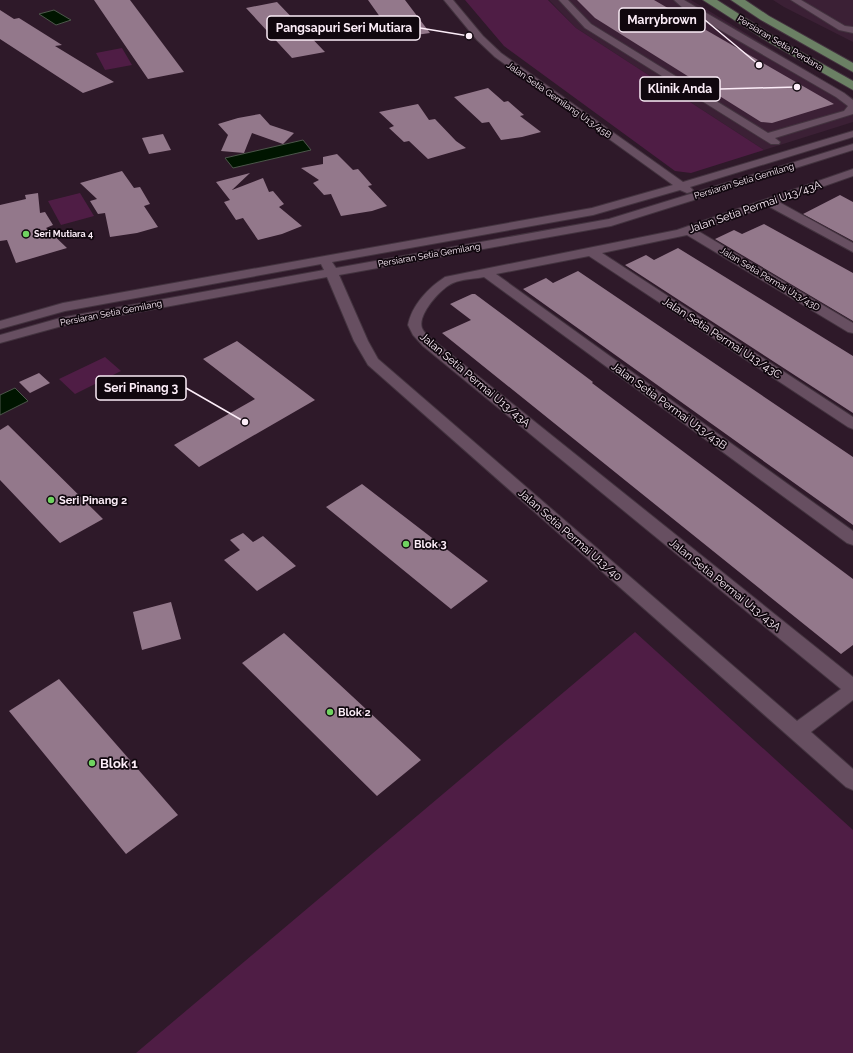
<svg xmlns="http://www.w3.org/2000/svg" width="853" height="1053" font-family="Raleway,sans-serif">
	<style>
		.built { fill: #3b2035 }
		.green { fill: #4f1d45 }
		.water { fill: #001500; stroke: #4c564a }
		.building { fill: #93788b }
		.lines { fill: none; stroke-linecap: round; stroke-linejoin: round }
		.minor-casing { stroke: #43333f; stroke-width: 2 }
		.major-casing { stroke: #43333f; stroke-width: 2 }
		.minor { fill: #674f61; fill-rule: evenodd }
		.major { fill: #6b8064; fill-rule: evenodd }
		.poi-dot { fill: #6fd360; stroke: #10070e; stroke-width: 1.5 }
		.labels { text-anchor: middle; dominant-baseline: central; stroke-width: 3.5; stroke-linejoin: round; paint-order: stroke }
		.far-street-label { font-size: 9px; fill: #fcedf8; stroke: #10070e }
		.far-poi-label { font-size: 9px; font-weight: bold; fill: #fcedf8; stroke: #10070e; text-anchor: start }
		.street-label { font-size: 11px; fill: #fcedf8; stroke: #10070e }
		.poi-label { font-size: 11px; font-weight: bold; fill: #fcedf8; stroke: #10070e; text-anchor: start }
		.near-poi-label { font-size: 13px; font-weight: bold; fill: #fcedf8; stroke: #10070e; text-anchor: start }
		.leader { fill: none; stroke: #fcedf8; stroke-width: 1.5 }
		.callout-dot { fill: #fcedf8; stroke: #10070e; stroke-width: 1.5 }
		.callout { fill: #10070e; stroke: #fcedf8; stroke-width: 1.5 }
		.callout-label { font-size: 12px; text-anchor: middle; font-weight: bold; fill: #fcedf8 }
	</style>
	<rect width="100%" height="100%" fill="#2e1929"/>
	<path class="built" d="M549,0H691L853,98V122L764,150L576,28Z
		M773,0H853V42L784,7Z"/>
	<path class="green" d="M465,0H548L576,28L764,150L691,173L675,171L504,46Z
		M122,48L132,65L105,70L96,53Z
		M80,193L94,216L61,225L48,201Z
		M105,357L121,371L75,394L59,379Z
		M635,632L853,830V1053H136Z"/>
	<path class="water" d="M54,10L71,20L56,25L39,14Z
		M303,140L311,150L233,168L225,158Z
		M15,388L28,401L0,415V395Z"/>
	<path class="building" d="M94,0H130L184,72L148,79Z
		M368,0H405L430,33L395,38Z
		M577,0H654L834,104L772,123L761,122L595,18Z
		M277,2L325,52L292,58L246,8Z
		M0,10L14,19L19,18L62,45L55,46L114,82L83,93L0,39Z
		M488,88L504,102L508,101L524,115L520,116L541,132L522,137L501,140L489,122L482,123L454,97Z
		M418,104L429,120L435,119L456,141L466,148L428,159L409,141L404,142L389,128L394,126L379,112Z
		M260,114L270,125L294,133L283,144L252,133L244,153L221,151L228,135L218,124L238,118Z
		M163,134L171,150L149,154L142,138Z
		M337,154L353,170L358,169L372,185L368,186L387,206L372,211L341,216L331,194L324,195L313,183L319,180L301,168L323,164V157Z
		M122,171L134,188L140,187L150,204L144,206L158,227L137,233L110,237L105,213L98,214L90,201L97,199L80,183Z
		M250,173L232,190L263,178L269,192L273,191L284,204L279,207L302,226L282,234L258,240L243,218L236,220L224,202L230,200L216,182Z
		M38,193L40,213L45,212L53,225L46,228L67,248L16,263L7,240L0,241V205L26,199L25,195Z
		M840,195L853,202V241L803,214Z
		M764,224L853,273V321L715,239L734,230L742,234Z
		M678,248L853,356V413L625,265L646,255L654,260Z
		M578,271L853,457V525L523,289L546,278L553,283Z
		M472,294H475L577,370L593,382L592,383L853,579V645L841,654L442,333L471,320L450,304Z
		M237,341L315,400L199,467L174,445L255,399L203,359Z
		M39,373L50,383L30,393L19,382Z
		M8,425L103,519L60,543L0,480V430Z
		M362,484L488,581L451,609L326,507Z
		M243,533L253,542L263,536L296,566L257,591L224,560L240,550L230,540Z
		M171,602L181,639L142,650L133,612Z
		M284,633L421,760L377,796L242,663Z
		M59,679L178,815L126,854L9,711Z"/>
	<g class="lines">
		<defs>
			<path id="minor" d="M444,0H453L483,36L501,53L683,182L853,131V137L690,187L693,190L691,192L687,193L680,190L593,215L332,262L336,268L609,219L853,144V150L611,226L339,275L368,341L378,359L797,721L841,689L423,346L413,335L408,325C412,305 428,288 445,277L677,230L853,169V176L779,202L853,243V252L768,206L698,231L853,323V333L848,332L687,235L602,253L853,417V429L848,427L589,256L496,274L853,531V545L847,543L484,277C474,279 462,279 453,283C441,288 417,315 422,328C424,333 429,337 433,340L853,677V700L811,732L853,769V790L846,787L368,365L354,341L327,277L62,326L0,343V335L60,318L324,270L321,264L65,311L0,329V321L63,303L592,208L673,185L495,57L477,40Z
				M559,0H568L591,24L768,133L844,111L848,106L836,97L684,9L674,0H684L844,93L853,100V114L775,138L780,142L779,144H771L585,28Z
				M791,0H801L845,26L853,27V33L839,30Z"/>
			<path id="major" d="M703,0H717L778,39L853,81V90L770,43Z
				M731,0H745L769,16L853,63V72L761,20Z"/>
		</defs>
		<use href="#minor" class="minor-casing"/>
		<use href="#major" class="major-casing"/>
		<use href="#minor" class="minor"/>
		<use href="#major" class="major"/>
	</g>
	<g class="poi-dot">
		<circle cx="26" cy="234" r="4"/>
		<circle cx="51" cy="500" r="4"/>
		<circle cx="406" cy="544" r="4"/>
		<circle cx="330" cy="712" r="4"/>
		<circle cx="92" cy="763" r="4"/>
	</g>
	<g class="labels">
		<g class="far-street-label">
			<text transform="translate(780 43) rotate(31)">Persiaran Setia Perdana</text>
			<text transform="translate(559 100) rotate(35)">Jalan Setia Gemilang U13/45B</text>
			<text transform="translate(744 181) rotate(-17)">Persiaran Setia Gemilang</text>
			<text transform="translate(429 255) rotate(-10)">Persiaran Setia Gemilang</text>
			<text transform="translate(770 279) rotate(31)">Jalan Setia Permai U13/43D</text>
			<text transform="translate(111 313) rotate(-11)">Persiaran Setia Gemilang</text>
		</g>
		<g class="far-poi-label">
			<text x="34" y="234">Seri Mutiara 4</text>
		</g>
		<g class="street-label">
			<text transform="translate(755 207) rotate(-19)">Jalan Setia Permai U13/43A</text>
			<text transform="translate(722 338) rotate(33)">Jalan Setia Permai U13/43C</text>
			<text transform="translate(475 380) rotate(40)">Jalan Setia Permai U13/43A</text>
			<text transform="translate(669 406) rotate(36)">Jalan Setia Permai U13/43B</text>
			<text transform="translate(570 535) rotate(41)">Jalan Setia Permai U13/40</text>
			<text transform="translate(725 585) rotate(39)">Jalan Setia Permai U13/43A</text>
		</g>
		<g class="poi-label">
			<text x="59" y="500">Seri Pinang 2</text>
			<text x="414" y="544">Blok 3</text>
			<text x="338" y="712">Blok 2</text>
		</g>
		<g class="near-poi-label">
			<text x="100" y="763">Blok 1</text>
		</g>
	</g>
	<path class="leader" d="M759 65L705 20M469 36L420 28M797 87L720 89M245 422L186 388"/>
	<g class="callout-dot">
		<circle cx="759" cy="65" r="4"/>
		<circle cx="469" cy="36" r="4"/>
		<circle cx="797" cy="87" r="4"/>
		<circle cx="245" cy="422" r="4"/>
	</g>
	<g class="callout">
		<rect x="619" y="8" width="86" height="24" rx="4"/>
		<rect x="267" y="16" width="153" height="24" rx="4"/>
		<rect x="640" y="77" width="80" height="24" rx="4"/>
		<rect x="96" y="376" width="90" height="24" rx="4"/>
	</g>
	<g class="callout-label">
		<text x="662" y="24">Marrybrown</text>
		<text x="344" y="32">Pangsapuri Seri Mutiara</text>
		<text x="680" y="93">Klinik Anda</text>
		<text x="141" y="392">Seri Pinang 3</text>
	</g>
</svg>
